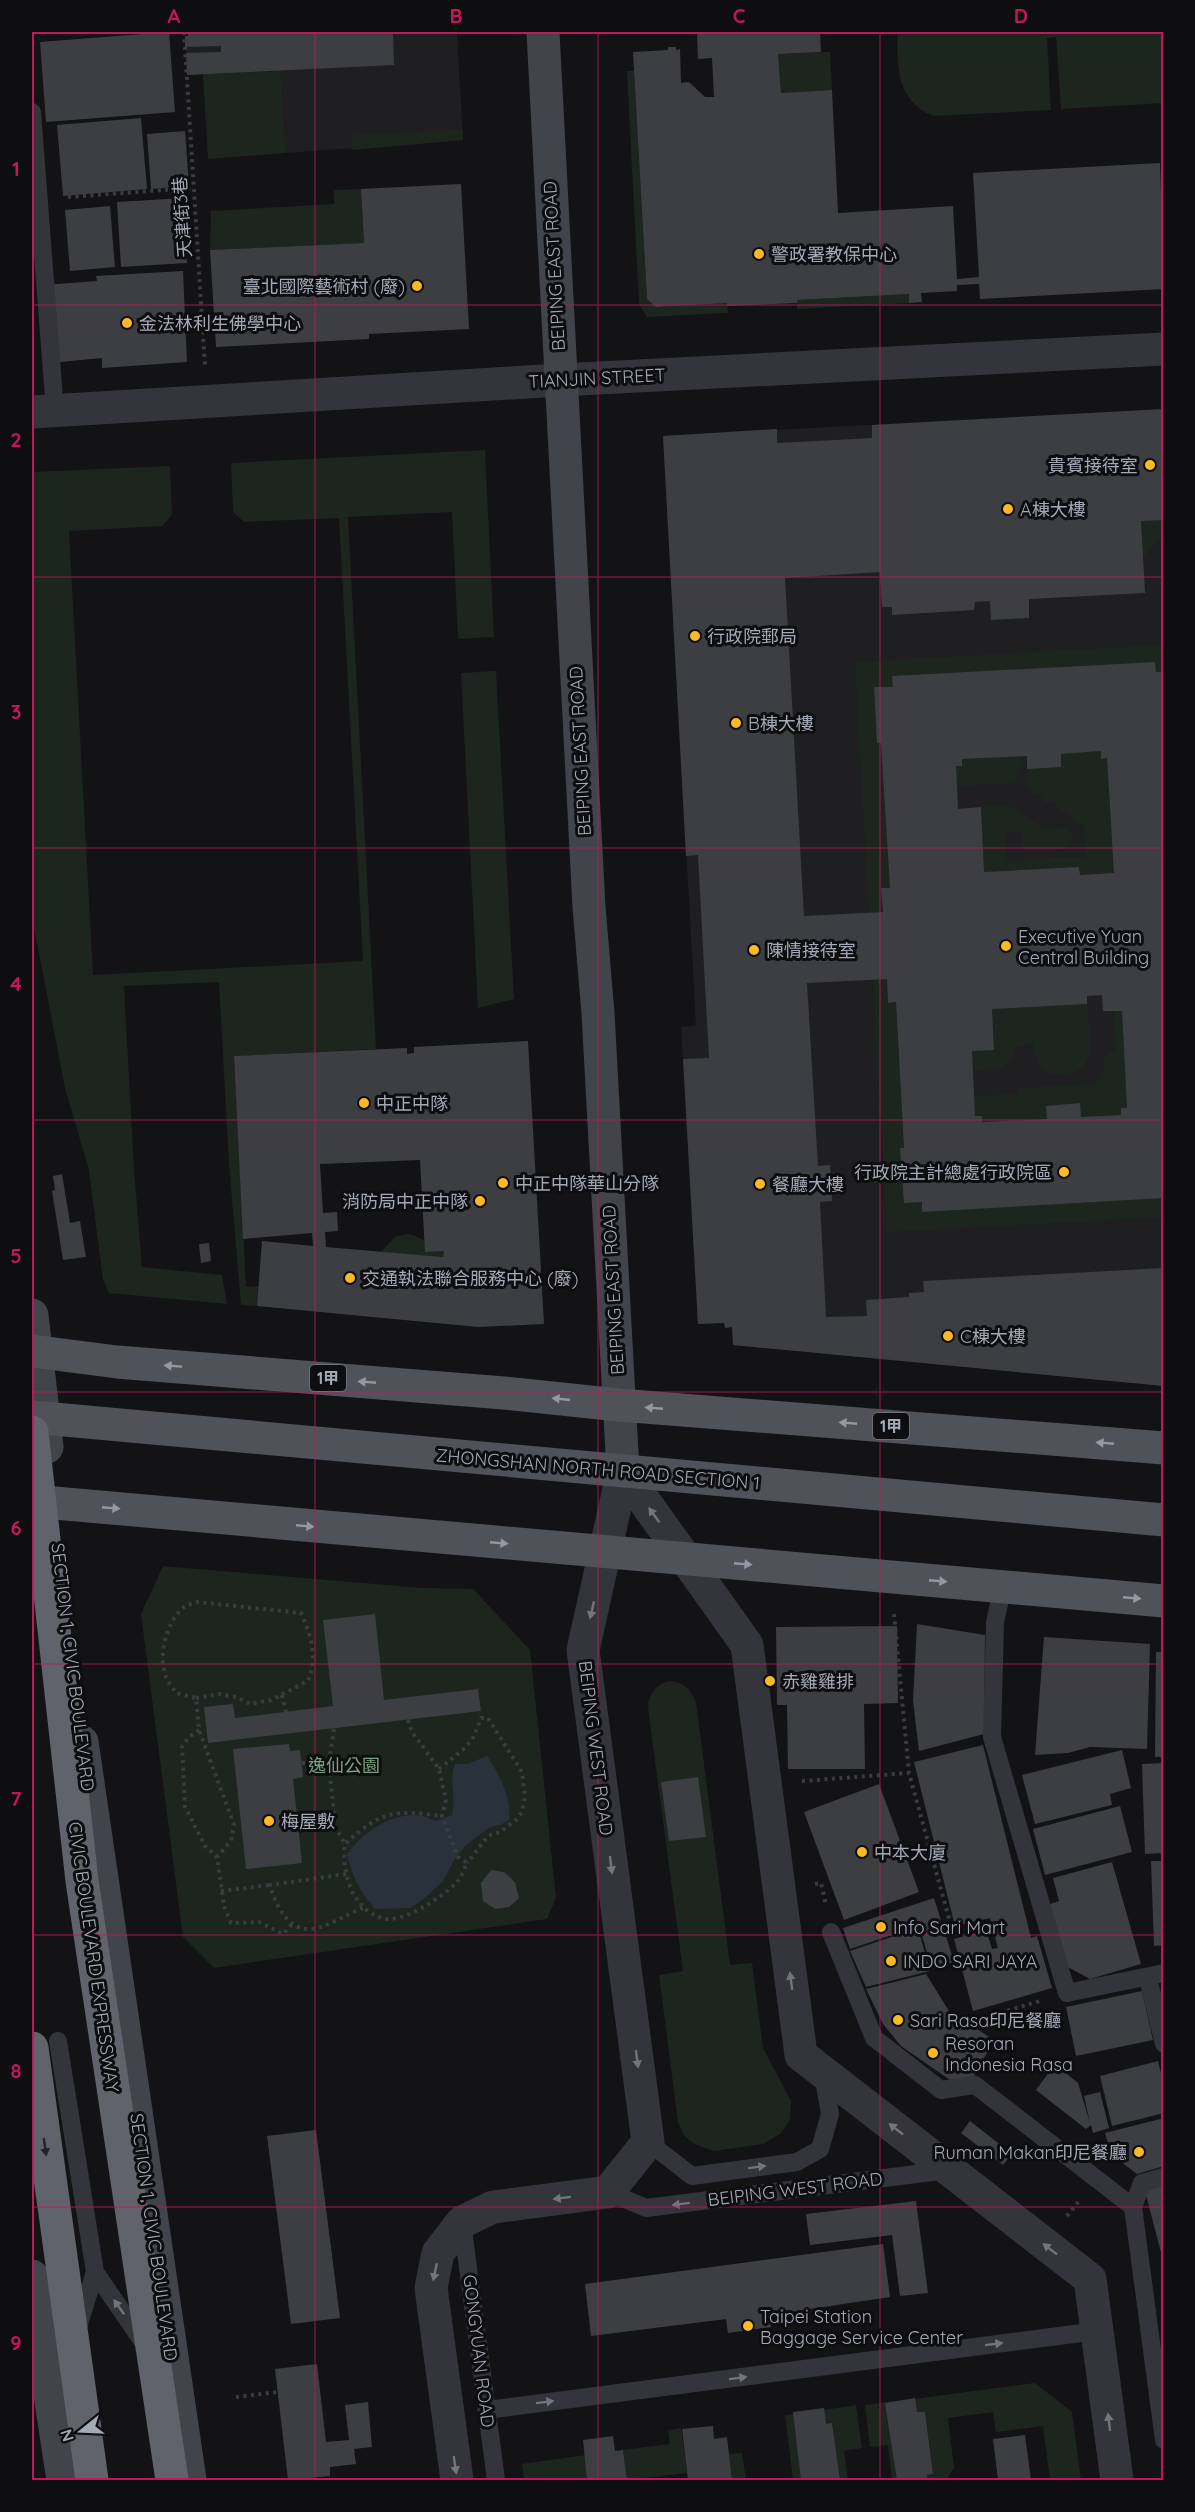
<svg xmlns="http://www.w3.org/2000/svg" width="1195" height="2512" font-family="Quicksand,'Noto Sans TC',sans-serif">
	<style>
		.built { fill: #1f1f22 }
		.green { fill: #1d251f }
		.water { fill: #29323a }
		.building { fill: #3d3e42; fill-rule: evenodd }
		.lines { fill: none; stroke-linecap: round; stroke-linejoin: round }
		.path { stroke: #3a3c41; stroke-width: 4; stroke-dasharray: 3 4.5; stroke-linecap: butt }
		.lane { stroke: #34353a; stroke-width: 18 }
		.street { stroke: #34353a; stroke-width: 33 }
		.secondary { stroke: #42444b; stroke-width: 33 }
		.primary { stroke: #50525a; stroke-width: 33 }
		.highway-bridge { stroke: #60636c; stroke-width: 33 }
		.oneway { fill: #9398a4 }
		.oneway2 { fill: #72757e }
		.oneway3 { fill: #222327 }
		.grid { fill: none; stroke: #c2185b; stroke-width: 1.5; stroke-opacity: 0.55 }
		.poi-dot { fill: #fbb926; stroke: #0e0e10; stroke-width: 2 }
		.labels { text-anchor: middle; dominant-baseline: central; stroke-width: 6; stroke-linejoin: round; paint-order: stroke }
		.shield { fill: #0e0e10; stroke: #777a84; stroke-width: 1.5 }
		.shield-label { font-size: 16px; font-weight: bold; fill: #a4a9b6 }
		.street-label { font-size: 18px; fill: #a4a9b6; stroke: #0e0e10 }
		.poi-label { font-size: 18px; fill: #a4a9b6; stroke: #0e0e10; text-anchor: start }
		.park-label { font-size: 18px; fill: #7aa27e; stroke: #0e0e10 }
		.neatline { fill: none; stroke: #c2185b; stroke-width: 2 }
		.grid-label { font-size: 20px; text-anchor: middle; font-weight: bold; fill: #c2185b }
	</style>
	<rect width="100%" height="100%" fill="#131315"/>
	<path class="built" d="M188,32H457L463,140L286,153L281,71L187,75L185,36H188Z
		M1163,409V1386L733,1345L732,1327L725,1328L724,1323L698,1324L681,1027L696,1025L663,436Z"/>
	<path class="green" d="M897,32H1163V103L1061,109L1056,37L1047,38L1051,110L933,116C895,99 898,67 897,32Z
		M830,52L832,90L781,93L778,54Z
		M281,71L286,153L208,159L203,74Z
		M627,71H634L647,299L657,307L727,303L728,313L647,317L639,304Z
		M463,130V140L352,150V135Z
		M361,189L364,243L210,250L211,211L334,204V190Z
		M909,294V303L797,309V300Z
		M485,450L494,637L458,639L452,512L348,517L376,1049L234,1056L246,1287L258,1286L257,1306L241,1305L229,1164L219,982L124,986L134,1169L142,1267L222,1275L227,1304L109,1293L103,1280L89,1170L65,1088L32,917V472L170,466L172,515L162,526L69,531L93,975L363,961L339,518L244,522L233,512L231,463Z
		M1163,520V535L1143,558L1141,521Z
		M1163,645V672H1156L1155,662L892,676L893,687L875,688L881,743L890,888L881,889L883,912L869,913L855,662Z
		M496,671L514,999L478,1008L461,673Z
		M1101,751V759L1107,758L1114,873L1080,875L1079,867L984,872L981,807L1011,806L1045,829L1065,828L1072,835V843L1067,849L1023,851L1022,831L1005,832L1007,861L1085,857L1084,825L1074,822L1069,813L1060,811L1054,801L1044,803L1039,793L1033,794L1028,787L1027,769L1061,767V754Z
		M1020,756L1021,767L1016,783L956,786V766H962V759Z
		M887,979L888,1002H896L904,1148H900L904,1202H922L923,1212L1163,1198V1217L887,1232L873,980Z
		M1087,1004C1088,1024 1098,1060 1077,1071C1069,1075 1057,1073 1049,1074C1037,1065 1035,1057 1033,1043L1014,1047V1058L1003,1068L972,1070V1051L994,1049L992,1009Z
		M1114,1011H1122L1127,1108L1121,1115L1081,1117L1080,1103L1047,1106V1119L982,1122V1116H975L974,1096L1018,1094V1088L1096,1084L1104,1068L1103,1057L1116,1049Z
		M407,1234C420,1236 431,1245 444,1251L443,1257L381,1252L395,1237Z
		M163,1566L422,1588L473,1589L530,1650L556,1898L547,1919L214,1968L183,1937L141,1614Z
		M669,1681C683,1682 690,1688 696,1702L730,1965L752,1963L763,2048L791,2101L790,2120L780,2134L763,2144L714,2151L694,2144L684,2135L678,2122L659,1975L683,1971L648,1708C649,1693 655,1685 669,1681Z
		M1035,2383L1072,2412L1081,2480H1050L1043,2426L996,2432L993,2412L948,2418L954,2468L946,2480H916V2476L933,2474L925,2412L907,2414L906,2400Z
		M895,2401L905,2480H892L888,2445L870,2447L865,2405Z
		M856,2405L862,2448L844,2451L848,2480H840L832,2424L813,2426L812,2412Z
		M798,2414L807,2480H793L785,2415Z
		M681,2428L687,2473L627,2480L623,2450L670,2444L668,2430Z
		M742,2453L746,2480H732L729,2454Z
		M593,2454L596,2480H524L522,2464Z"/>
	<path class="water" d="M487,1756C499,1774 512,1798 509,1820L500,1825L490,1827L466,1845L454,1860L443,1881L425,1898L410,1908L375,1909C360,1892 353,1878 347,1855C360,1833 396,1810 422,1816C427,1817 431,1820 436,1821L452,1815C457,1796 448,1782 455,1764H468Z"/>
	<path class="building" d="M169,32L175,112L46,122L40,42Z
		M188,32H393L394,65L187,75L186,53L221,52V46L185,47V36H188Z
		M697,32H820L821,52L778,54L781,93L832,90L838,213L953,206L957,279L979,277L973,173L1160,163L1164,289L980,299L979,284L957,285V291L921,293L922,302L909,303V294L797,300V303L727,306V303L656,307L647,299L633,52L668,50V47H676V50L680,49L681,83L689,82L705,97H714L712,58L698,59Z
		M141,118L147,189L63,196L57,125Z
		M185,131L189,186L151,189L147,134Z
		M461,184L469,329L369,334V339L216,347L210,250L364,243L361,189Z
		M184,198L187,263L121,267L117,202Z
		M110,206L115,267L70,271L65,210Z
		M183,271L187,362L102,368V358L50,363L44,285L97,281L96,276Z
		M1164,409V520L1141,521L1145,593L1029,599V618L991,620L990,601L975,602L974,610L892,615V607H882L880,572L785,578L804,916L883,912L881,888H890L881,743H877L874,687H893L892,676L1155,662L1156,672H1164V1198L922,1212V1202L904,1203L900,1148H904L896,1002L888,1003L887,979L807,983L818,1166L830,1165L832,1201L820,1202L826,1317L867,1316L866,1300L909,1297V1293L924,1292L923,1281L1164,1268V1386L733,1345L732,1327L725,1328L724,1323L698,1324L683,1059L709,1058L698,855L686,856L663,436L777,429V443L798,442L872,438V425ZM1101,751V759L1107,758L1114,873L1080,875L1079,867L984,872L981,807L958,809L956,766H962V759L1027,756V769L1061,767V754ZM1102,995L1103,1011H1122L1127,1108H1121V1115L1081,1117L1080,1103L1046,1106L1047,1119L982,1122V1116H975L972,1051L994,1050L992,1009L1087,1004V996Z
		M528,1041L544,1324L478,1327L257,1306L262,1241L313,1246L312,1233L243,1239L234,1056L407,1048V1054L414,1053V1047ZM420,1160L425,1252L444,1251L443,1257L326,1247L325,1232L338,1231L337,1212L323,1213L320,1164Z
		M62,1174L70,1223L80,1221L86,1257L63,1260L52,1191L55,1190L53,1176Z
		M209,1243L211,1261L201,1263L199,1244Z
		M375,1614L384,1700L478,1689L481,1711L208,1743L204,1707L233,1704L235,1718L333,1706L323,1620Z
		M917,1624L985,1635L984,1734L919,1751L913,1701Z
		M897,1626L898,1703L864,1704L865,1769H788L787,1705H777L776,1627Z
		M1044,1637L1150,1644L1147,1749L1090,1747L1068,1753L1035,1755Z
		M1156,1652H1164V1757H1155Z
		M289,1744L290,1751L300,1750L303,1777L293,1779L302,1863L246,1869L233,1749Z
		M983,1745L1031,1938L1037,1936L1052,1988L973,2011L954,1939L986,1930L992,1949L998,1948L990,1918L955,1926L914,1762Z
		M1122,1750L1131,1788L1110,1794L1112,1805L1035,1824L1022,1775Z
		M1164,1763V1853L1145,1854L1142,1764Z
		M698,1777L706,1837L669,1841L661,1782Z
		M879,1784L919,1892L844,1920L804,1812Z
		M1120,1806L1132,1852L1045,1875L1033,1829Z
		M1151,1861H1164V1945L1154,1946Z
		M1112,1862L1141,1964L1090,1979L1066,1966L1050,1904L1059,1901L1053,1878Z
		M491,1870L504,1872L515,1882L519,1898L509,1907L495,1909L483,1901L481,1883Z
		M934,1898L954,1962L932,1969L919,1926L850,1949L843,1928Z
		M918,1928L930,1971L866,1987L850,1951Z
		M926,1974L949,2011L994,2040L966,2091L901,2046L883,2024L866,1989Z
		M1142,1991L1153,2040L1076,2056L1066,2007Z
		M1158,2061L1164,2086V2113L1112,2126L1100,2076Z
		M1055,2064L1078,2083L1090,2123L1084,2096L1100,2092L1109,2128L1093,2133L1091,2125L1086,2129L1036,2090Z
		M1164,2118V2166L1137,2174L1120,2161L1108,2143L1105,2133Z
		M970,2121L1012,2154L1003,2165L961,2133Z
		M316,2130L340,2318L291,2324L267,2136Z
		M1164,2185V2260H1163L1145,2191Z
		M916,2201L928,2293L900,2296L892,2235L810,2245L806,2214Z
		M883,2244L890,2297L770,2315L771,2327L728,2333L726,2319L591,2336L585,2284Z
		M317,2364L326,2442L349,2440L345,2405L368,2402L372,2447L354,2449L356,2464L330,2467V2476L288,2480L275,2369Z
		M915,2398L917,2412H925L933,2474L927,2475L928,2480H897L885,2403Z
		M824,2408L826,2424L832,2423L840,2480H801L793,2412Z
		M713,2426L714,2439L727,2437L732,2480H688L682,2429Z
		M1025,2435L1031,2480H998L993,2439Z
		M613,2436L615,2451L623,2450L627,2480H587L583,2440Z"/>
	<g class="lines">
		<path class="path" d="M184,32L205,366
			M68,197L193,188
			M894,1614L909,1773L953,1933
			M282,1695L286,1712
			M196,1698L219,1694L236,1697L250,1704L271,1700L308,1681C318,1659 311,1634 301,1613L197,1602C193,1603 187,1605 184,1607C166,1622 158,1655 166,1677C168,1682 173,1688 176,1693L196,1698L199,1730L234,1825L231,1841L217,1857L224,1906L231,1923L259,1922L283,1934L292,1924
			M408,1720L412,1732L439,1769L446,1800L442,1816L458,1857L467,1863C464,1870 461,1878 456,1883C442,1897 402,1925 381,1918C352,1908 341,1872 345,1844C382,1810 394,1810 442,1816
			M334,1729L329,1762L335,1826L345,1844
			M199,1730L188,1738L182,1747L185,1807L205,1846L217,1857
			M302,1763L329,1762
			M439,1769L465,1748L473,1738L481,1718H488L522,1772L525,1797L522,1812L516,1820L500,1832L488,1836L467,1863
			M802,1781L909,1773
			M346,1874L270,1885C275,1904 288,1931 311,1929C327,1928 348,1913 363,1908
			M815,1884L821,1883L826,1905
			M221,1891L270,1885
			M993,2015L1040,2001
			M1067,2216L1079,2201
			M236,2397L278,2392"/>
		<path class="lane" d="M32,112L55,411
			M1003,1586L995,1622L992,1737L1067,1993L1164,1973
			M831,1932L874,2038L941,2090L975,2085L1133,2207L1164,2440
			M1148,1978L1164,2044
			M58,2041L95,2272L145,2345
			M648,2142L692,2176L797,2162L820,2149L830,2114L823,2073
			M608,2192L646,2208L948,2170
			M1133,2207L1142,2183L1164,2177
			M462,2222L496,2480
			M78,2327L95,2272
			M487,2410L1097,2331"/>
		<path class="street" d="M32,412L560,380L1164,349
			M623,1471L747,1645L801,2055L1090,2279L1117,2480
			M457,2480L431,2288L438,2253L462,2222L493,2207L608,2192L648,2142L583,1650L623,1471"/>
		<path class="secondary" d="M543,32L589,907L598,1013L623,1471
			M32,1315L47,1447
			M82,1742L190,2480
			M32,2276L63,2480"/>
		<path class="primary" d="M32,1351L117,1362L504,1393L619,1405L1164,1448
			M32,1417L1164,1520
			M32,1501L1164,1601"/>
		<path class="highway-bridge" d="M32,1432L82,1881L172,2480
			M32,2048L92,2480"/>
	</g>
	<defs><path id="oneway-solid" d="M-6-.8H1V-3.2L6.5 0L1 3.2V.8H-6Z" transform="scale(1.5)"/></defs>
	<g class="oneway">
		<use href="#oneway-solid" transform="translate(173 1366) rotate(-176)"/>
		<use href="#oneway-solid" transform="translate(367 1382) rotate(-175)"/>
		<use href="#oneway-solid" transform="translate(561 1399) rotate(-174)"/>
		<use href="#oneway-solid" transform="translate(654 1408) rotate(-175)"/>
		<use href="#oneway-solid" transform="translate(848 1423) rotate(-175)"/>
		<use href="#oneway-solid" transform="translate(1105 1443) rotate(-175)"/>
		<use href="#oneway-solid" transform="translate(111 1508) rotate(5)"/>
		<use href="#oneway-solid" transform="translate(305 1526) rotate(5)"/>
		<use href="#oneway-solid" transform="translate(499 1543) rotate(5)"/>
		<use href="#oneway-solid" transform="translate(743 1564) rotate(5)"/>
		<use href="#oneway-solid" transform="translate(938 1581) rotate(5)"/>
		<use href="#oneway-solid" transform="translate(1132 1598) rotate(5)"/>
	</g>
	<g class="oneway2">
		<use href="#oneway-solid" transform="translate(654 1515) rotate(-126)"/>
		<use href="#oneway-solid" transform="translate(592 1610) rotate(103)"/>
		<use href="#oneway-solid" transform="translate(611 1865) rotate(83)"/>
		<use href="#oneway-solid" transform="translate(791 1981) rotate(-98)"/>
		<use href="#oneway-solid" transform="translate(637 2059) rotate(83)"/>
		<use href="#oneway-solid" transform="translate(896 2129) rotate(-142)"/>
		<use href="#oneway-solid" transform="translate(757 2167) rotate(-7)"/>
		<use href="#oneway-solid" transform="translate(562 2198) rotate(173)"/>
		<use href="#oneway-solid" transform="translate(681 2204) rotate(173)"/>
		<use href="#oneway-solid" transform="translate(1050 2249) rotate(-142)"/>
		<use href="#oneway-solid" transform="translate(435 2272) rotate(102)"/>
		<use href="#oneway-solid" transform="translate(119 2307) rotate(-125)"/>
		<use href="#oneway-solid" transform="translate(994 2344) rotate(-7)"/>
		<use href="#oneway-solid" transform="translate(738 2378) rotate(-7)"/>
		<use href="#oneway-solid" transform="translate(545 2402) rotate(-7)"/>
		<use href="#oneway-solid" transform="translate(1109 2422) rotate(-97)"/>
		<use href="#oneway-solid" transform="translate(455 2465) rotate(82)"/>
	</g>
	<use class="oneway3" href="#oneway-solid" transform="translate(45 2147) rotate(82)"/>
	<path class="grid" d="M315,32V2480M598,32V2480M880,32V2480M32,305H1164M32,577H1164M32,848H1164M32,1120H1164M32,1392H1164M32,1664H1164M32,1935H1164M32,2207H1164"/>
	<g class="poi-dot">
		<circle cx="759" cy="254" r="6"/>
		<circle cx="417" cy="286" r="6"/>
		<circle cx="127" cy="323" r="6"/>
		<circle cx="1150" cy="465" r="6"/>
		<circle cx="1008" cy="509" r="6"/>
		<circle cx="695" cy="636" r="6"/>
		<circle cx="736" cy="723" r="6"/>
		<circle cx="1006" cy="946" r="6"/>
		<circle cx="754" cy="950" r="6"/>
		<circle cx="364" cy="1103" r="6"/>
		<circle cx="1064" cy="1172" r="6"/>
		<circle cx="503" cy="1183" r="6"/>
		<circle cx="760" cy="1184" r="6"/>
		<circle cx="480" cy="1201" r="6"/>
		<circle cx="350" cy="1278" r="6"/>
		<circle cx="948" cy="1336" r="6"/>
		<circle cx="770" cy="1681" r="6"/>
		<circle cx="269" cy="1821" r="6"/>
		<circle cx="862" cy="1852" r="6"/>
		<circle cx="881" cy="1927" r="6"/>
		<circle cx="891" cy="1961" r="6"/>
		<circle cx="898" cy="2020" r="6"/>
		<circle cx="933" cy="2053" r="6"/>
		<circle cx="1139" cy="2152" r="6"/>
		<circle cx="748" cy="2326" r="6"/>
	</g>
	<g class="labels">
		<g class="shield">
			<rect x="310" y="1365" width="36" height="26" rx="4.5"/>
			<rect x="873" y="1413" width="36" height="26" rx="4.5"/>
		</g>
		<g class="shield-label">
			<text x="328" y="1378">1甲</text>
			<text x="891" y="1426">1甲</text>
		</g>
		<g class="street-label">
			<text transform="translate(182 217) rotate(-94)">天津街3巷</text>
			<text transform="translate(554 266) rotate(-93)">BEIPING EAST ROAD</text>
			<text transform="translate(597 378) rotate(-3)">TIANJIN STREET</text>
			<text transform="translate(580 751) rotate(-93)">BEIPING EAST ROAD</text>
			<text transform="translate(613 1290) rotate(-93)">BEIPING EAST ROAD</text>
			<text transform="translate(598 1469) rotate(5)">ZHONGSHAN NORTH ROAD SECTION 1</text>
			<text transform="translate(73 1667) rotate(83)">SECTION 1, CIVIC BOULEVARD</text>
			<text transform="translate(596 1748) rotate(83)">BEIPING WEST ROAD</text>
			<text transform="translate(94 1957) rotate(82)">CIVIC BOULEVARD EXPRESSWAY</text>
			<text transform="translate(795 2189) rotate(-7)">BEIPING WEST ROAD</text>
			<text transform="translate(154 2237) rotate(82)">SECTION 1, CIVIC BOULEVARD</text>
			<text transform="translate(479 2351) rotate(83)">GONGYUAN ROAD</text>
		</g>
		<g class="poi-label">
			<text x="771" y="254">警政署教保中心</text>
			<text x="405" y="286" text-anchor="end">臺北國際藝術村 (廢)</text>
			<text x="139" y="323">金法林利生佛學中心</text>
			<text x="1138" y="465" text-anchor="end">貴賓接待室</text>
			<text x="1020" y="509">A棟大樓</text>
			<text x="707" y="636">行政院郵局</text>
			<text x="748" y="723">B棟大樓</text>
			<text x="1018" y="936">Executive Yuan<tspan x="1018" dy="21">Central Building</tspan></text>
			<text x="766" y="950">陳情接待室</text>
			<text x="376" y="1103">中正中隊</text>
			<text x="1052" y="1172" text-anchor="end">行政院主計總處行政院區</text>
			<text x="515" y="1183">中正中隊華山分隊</text>
			<text x="772" y="1184">餐廳大樓</text>
			<text x="468" y="1201" text-anchor="end">消防局中正中隊</text>
			<text x="362" y="1278">交通執法聯合服務中心 (廢)</text>
			<text x="960" y="1336">C棟大樓</text>
			<text x="782" y="1681">赤雞雞排</text>
			<text x="281" y="1821">梅屋敷</text>
			<text x="874" y="1852">中本大廈</text>
			<text x="893" y="1927">Info Sari Mart</text>
			<text x="903" y="1961">INDO SARI JAYA</text>
			<text x="910" y="2020">Sari Rasa印尼餐廳</text>
			<text x="945" y="2043">Resoran<tspan x="945" dy="21">Indonesia Rasa</tspan></text>
			<text x="1127" y="2152" text-anchor="end">Ruman Makan印尼餐廳</text>
			<text x="760" y="2316">Taipei Station<tspan x="760" dy="21">Baggage Service Center</tspan></text>
		</g>
		<g class="park-label">
			<text x="344" y="1765">逸仙公園</text>
		</g>
	</g>
	<rect width="1195" height="2512" fill="none" stroke="#0e0e10" stroke-width="66"/>
	<g transform="translate(81 2431) rotate(252)" stroke="#0e0e10" stroke-width="4.5" paint-order="stroke">
	<path d="M0-4.5L10 22L0 15L-10 22Z" fill="#a4a9b6"/>
	<text y="-9" font-size="16" font-weight="bold" text-anchor="middle" fill="#a4a9b6">N</text>
	</g>
	<rect x="33" y="33" width="1129" height="2446" class="neatline"/>
	<g class="grid-label">
		<text x="174" y="23">A</text>
		<text x="456" y="23">B</text>
		<text x="739" y="23">C</text>
		<text x="1021" y="23">D</text>
		<text x="16" y="176">1</text>
		<text x="16" y="447">2</text>
		<text x="16" y="719">3</text>
		<text x="16" y="991">4</text>
		<text x="16" y="1263">5</text>
		<text x="16" y="1535">6</text>
		<text x="16" y="1806">7</text>
		<text x="16" y="2078">8</text>
		<text x="16" y="2350">9</text>
	</g>
</svg>
